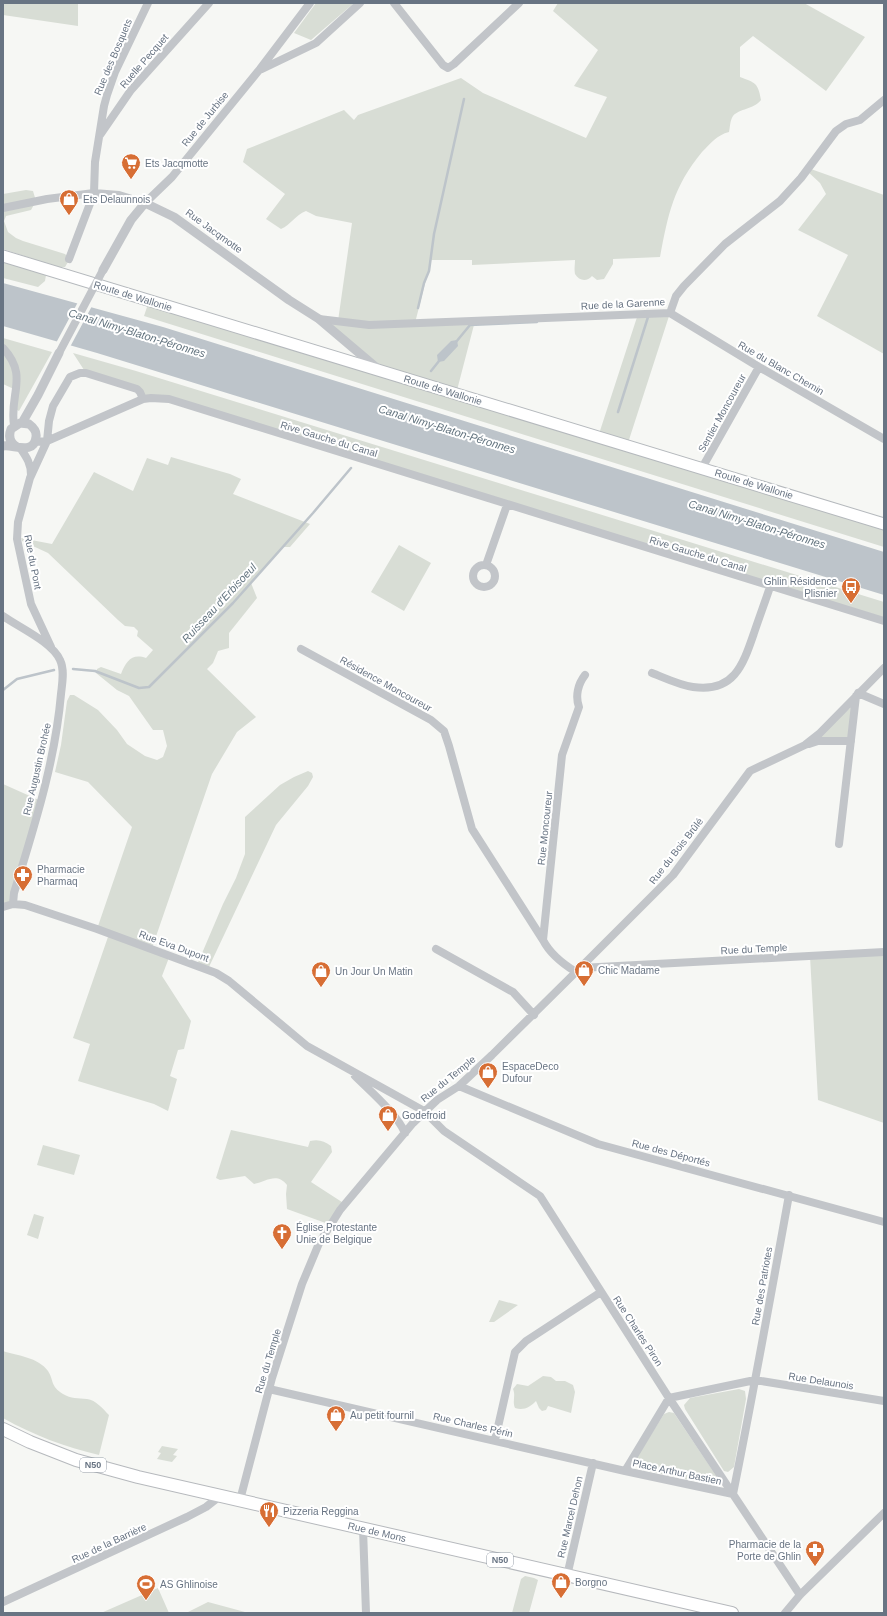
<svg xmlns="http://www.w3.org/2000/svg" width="887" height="1616" font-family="Helvetica,sans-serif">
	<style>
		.green { fill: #d8ddd5 }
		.water { fill: #bdc4ca }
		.pier { fill: #f6f7f4 }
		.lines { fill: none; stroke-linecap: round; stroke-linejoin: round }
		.stream { stroke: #bdc4ca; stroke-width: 2.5 }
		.secondary-casing { stroke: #b5b9bd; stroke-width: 13 }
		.primary-casing { stroke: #b6b9bd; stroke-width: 14 }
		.minor { stroke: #c2c5c9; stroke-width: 8 }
		.tertiary { stroke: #c2c5c9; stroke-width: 9 }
		.secondary { stroke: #fff; stroke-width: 11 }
		.primary { stroke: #fff; stroke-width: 12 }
		.minor-bridge { stroke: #c2c5c9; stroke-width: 8 }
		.labels { text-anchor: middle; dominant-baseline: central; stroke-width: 4; stroke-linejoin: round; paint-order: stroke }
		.shield { fill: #fff; stroke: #959ea8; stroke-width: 1 }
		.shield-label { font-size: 9px; font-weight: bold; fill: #687483 }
		.street-label { font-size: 10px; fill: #687483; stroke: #fff }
		.poi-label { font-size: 10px; fill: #687483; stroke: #fff; text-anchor: start }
		.water-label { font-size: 11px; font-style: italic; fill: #63747f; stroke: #fff }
	</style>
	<rect width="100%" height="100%" fill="#f6f7f4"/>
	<path class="green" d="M3,3H78V26L3,15Z
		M316,3H354L311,40L294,33Z
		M558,3H804L865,37L826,91L753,36L740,47V77C755,83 758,82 761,100C753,110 740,108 733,116C730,120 730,128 729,132C717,135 711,143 702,152C673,187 668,215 660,257L613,259V264L604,279L597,280L592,276C587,282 579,281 575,274C574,269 575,265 575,260L472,265V260H431L415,323L475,321L456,394L598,437L638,314L670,313L627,446L884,524V547L144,316L149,301L379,370L321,319L338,321L352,223L316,216L306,211C295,215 291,225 281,229L266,219L285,194L243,162L247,149L344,110L354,120L358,115L461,78L483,93L586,138L607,97L574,86L598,50L553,11Z
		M808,168L884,195V354L817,316L848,255L798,230L826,194L820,183L806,170Z
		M26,190L33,191L36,201L31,210L6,216L4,221L8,232L16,238L23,241L65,254L67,256L68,262L65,267H57L3,249V194Z
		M3,256L46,275L45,281L38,287L3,278Z
		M3,338L52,352L19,411L13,408L16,390L3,384Z
		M73,353L136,371L884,602V621L169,399L151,398L140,392L86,373Z
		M171,457L230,474L241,479L233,494L310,524L290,547H283L251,583L257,598L229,633V648L218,651L213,663L207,669L256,717L237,732L212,774L152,948L170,955L162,976L191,1021L184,1049L178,1050L170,1076L177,1079L168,1111L154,1104L78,1081L90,1044L73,1038L109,934L97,929L132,827L88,782L55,772L61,745L67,701L70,695H74L98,710L117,730L127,744L145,756L157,760L163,757L167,746L163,730H153L129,696L117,690L96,673L97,669L101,667L121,674C126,661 132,653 146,658L153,650L137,636L138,631L134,627L125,626L118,620L48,553L22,541L21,538L52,544L94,472L133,491L147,458L168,465Z
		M399,545L431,563L404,611L371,592Z
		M855,704L851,741H823L819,734Z
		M308,771L312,773L313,777L308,786L276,825L208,969L197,965L223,904L236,878L245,854V817L280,785L294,777Z
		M3,784L41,801L13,904L3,907Z
		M884,952V1123L818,1100L810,956Z
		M231,1130L308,1147L310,1141C319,1139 324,1141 331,1146L332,1152L311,1182L345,1204L331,1225L287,1209L286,1194L287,1185C277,1172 267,1181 254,1184L245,1176L220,1180L216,1178Z
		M43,1145L80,1155L74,1175L37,1165Z
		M34,1214L44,1217L38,1239L27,1235Z
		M499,1300L518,1305L494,1322H489Z
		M3,1351C18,1356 38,1357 48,1371C54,1380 50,1386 63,1394C71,1399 78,1398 87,1399C96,1400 103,1409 109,1415L99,1455C65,1447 33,1435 3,1418Z
		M543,1376L551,1377L556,1381H565L573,1385L575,1392L571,1413L548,1406L546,1410L542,1411L539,1408L536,1401C530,1407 524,1411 515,1408C512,1401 516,1396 513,1389L517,1384L528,1386Z
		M739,1389L745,1391L746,1399L734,1467L728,1472L724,1471L685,1409L684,1405L690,1398Z
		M669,1412L674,1413L678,1419L717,1477L716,1481L713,1485L642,1470L638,1467L637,1457L664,1414Z
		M162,1446L178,1449L173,1455L177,1456L172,1462L157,1459L161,1453L158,1452Z
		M525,1576L534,1578L538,1580L529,1613H512L521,1579Z
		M158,1588L169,1613H101Z
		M208,1602L245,1612V1613H186Z"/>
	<path class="water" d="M3,283L163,327L884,552V595L97,353L3,326Z
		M457,340L458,346L444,361L438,362L437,355L451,341Z"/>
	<path class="pier" d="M78,302L92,306L70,347L56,343Z"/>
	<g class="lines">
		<path class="stream" d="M418,308L424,283L429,271L434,234L464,99
			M456,342L470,325L537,322
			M431,371L439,361
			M618,412L648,317
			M73,669L95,671L139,688L149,687L233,603L313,513L351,468
			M3,690L17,679L54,670"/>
		<defs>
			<path id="secondary" d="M3,256L884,524"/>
			<path id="primary" d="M3,1429L30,1442L76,1460L138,1477L732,1613"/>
		</defs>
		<use href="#secondary" class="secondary-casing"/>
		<use href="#primary" class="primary-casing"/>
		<path class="minor" d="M394,3L443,65L448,68L454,64L519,3
			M262,69L316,43L360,3
			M100,135L131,90L209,3
			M3,208L47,199L94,193L119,195L145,203L172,177L260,69L310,3
			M69,259L94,193L95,162L104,106L107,95L115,72L148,3
			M670,313L676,296L684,286L725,244L780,201L801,178L836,131L846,124L860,120L884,100
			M670,313L759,367L884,439
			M319,319L369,325L670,313
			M3,348C29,376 9,394 14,425
			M35,442L47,441L143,399L151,398L169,399L884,621
			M21,449C27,458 31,464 31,475
			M702,468L759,367
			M473 576a11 11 0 1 1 22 0a11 11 0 1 1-22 0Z
			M486,565L507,505
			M3,616C20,628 52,642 60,660C65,670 62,684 61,694C55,763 34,827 14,893L13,904
			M51,647L31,604L17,539L18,522L30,478L47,441L49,421L53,406L70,377L80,373H86L137,389L140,392L143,399
			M301,649L431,720L444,731L449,746L472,829L543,940
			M652,673C665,678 679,685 693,687C734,693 743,665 754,633C759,618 765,602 770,587
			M858,693L884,704
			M809,744L818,741H851
			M839,844L856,696
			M3,907L13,904L25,905L97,929L216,973L229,981L307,1046L424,1111L444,1131L540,1196L669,1398L800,1595
			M436,949L513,992L534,1015
			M580,968L673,875L750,771L805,745L819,734L884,668
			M576,972C563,964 550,954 543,940L562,755L579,707C575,696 578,684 585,675
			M355,1076C370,1091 397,1114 405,1133
			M459,1086L598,1144L884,1222
			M789,1195C771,1295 753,1395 733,1494L625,1471L669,1398L755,1380L884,1401
			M269,1389L625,1471
			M495,1440L515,1352L526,1341L601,1292
			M240,1500L272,1378L302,1284L320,1241L325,1234L340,1210L413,1123L437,1100L459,1086L492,1055L580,968L884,952
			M363,1529L366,1613
			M567,1576L593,1463
			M3,1602L187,1517L206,1507L220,1496
			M785,1613L800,1595L884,1513"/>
		<path class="tertiary" d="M103,270L131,220L145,203L174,217L289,300L319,319L378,369
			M22,423L38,395L59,353
			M3,446C13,444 34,456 36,437C37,431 33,427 29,424L20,423L11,429C8,437 10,443 17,447"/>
		<use href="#secondary" class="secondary"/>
		<use href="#primary" class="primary"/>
		<path class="minor-bridge" d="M59,353L103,270"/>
	</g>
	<defs>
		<symbol id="supermarket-pin" viewBox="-11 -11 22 30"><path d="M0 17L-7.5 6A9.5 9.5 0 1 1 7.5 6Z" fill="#d76e34" stroke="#fff"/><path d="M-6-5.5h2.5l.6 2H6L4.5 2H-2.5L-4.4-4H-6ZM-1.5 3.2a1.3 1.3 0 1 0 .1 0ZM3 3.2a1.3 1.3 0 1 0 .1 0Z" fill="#fff"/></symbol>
		<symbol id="shop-pin" viewBox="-11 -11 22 30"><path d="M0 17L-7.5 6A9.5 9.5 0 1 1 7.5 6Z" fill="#d76e34" stroke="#fff"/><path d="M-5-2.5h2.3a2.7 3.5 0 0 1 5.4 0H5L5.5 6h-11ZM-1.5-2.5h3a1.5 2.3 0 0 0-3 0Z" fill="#fff"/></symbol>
		<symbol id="bus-pin" viewBox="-11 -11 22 30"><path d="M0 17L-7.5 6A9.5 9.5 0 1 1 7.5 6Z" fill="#d76e34" stroke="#fff"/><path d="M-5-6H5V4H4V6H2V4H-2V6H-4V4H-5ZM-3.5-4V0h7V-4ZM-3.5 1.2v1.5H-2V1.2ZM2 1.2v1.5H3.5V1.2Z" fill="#fff"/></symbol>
		<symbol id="pharmacy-pin" viewBox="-11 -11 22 30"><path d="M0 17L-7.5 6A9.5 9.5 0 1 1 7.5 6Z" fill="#d76e34" stroke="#fff"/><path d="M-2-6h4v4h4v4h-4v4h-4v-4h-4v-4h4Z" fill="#fff"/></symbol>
		<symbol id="church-pin" viewBox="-11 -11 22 30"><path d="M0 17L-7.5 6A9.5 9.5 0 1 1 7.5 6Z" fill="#d76e34" stroke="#fff"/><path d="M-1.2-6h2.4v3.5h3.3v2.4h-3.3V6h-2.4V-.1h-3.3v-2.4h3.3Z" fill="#fff"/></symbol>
		<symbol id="restaurant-pin" viewBox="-11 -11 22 30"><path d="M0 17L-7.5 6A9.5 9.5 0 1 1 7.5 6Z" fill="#d76e34" stroke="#fff"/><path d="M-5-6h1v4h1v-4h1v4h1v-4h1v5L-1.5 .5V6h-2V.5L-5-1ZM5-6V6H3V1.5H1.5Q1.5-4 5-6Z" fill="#fff"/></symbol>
		<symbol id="stadium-pin" viewBox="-11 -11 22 30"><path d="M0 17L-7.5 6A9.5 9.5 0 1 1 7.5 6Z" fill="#d76e34" stroke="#fff"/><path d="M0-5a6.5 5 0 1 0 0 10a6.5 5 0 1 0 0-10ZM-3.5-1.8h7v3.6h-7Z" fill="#fff"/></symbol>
	</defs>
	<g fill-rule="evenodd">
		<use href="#supermarket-pin" x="120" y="152" width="22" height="30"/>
		<use href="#shop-pin" x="58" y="188" width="22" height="30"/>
		<use href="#bus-pin" x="840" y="576" width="22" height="30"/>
		<use href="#pharmacy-pin" x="12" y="864" width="22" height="30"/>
		<use href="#shop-pin" x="573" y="959" width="22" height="30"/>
		<use href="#shop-pin" x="310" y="960" width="22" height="30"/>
		<use href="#shop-pin" x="477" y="1061" width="22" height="30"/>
		<use href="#shop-pin" x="377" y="1104" width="22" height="30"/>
		<use href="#church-pin" x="271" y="1222" width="22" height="30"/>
		<use href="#shop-pin" x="325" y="1404" width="22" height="30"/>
		<use href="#restaurant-pin" x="258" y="1500" width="22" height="30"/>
		<use href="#pharmacy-pin" x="804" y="1539" width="22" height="30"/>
		<use href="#shop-pin" x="550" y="1571" width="22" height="30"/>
		<use href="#stadium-pin" x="135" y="1573" width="22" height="30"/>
	</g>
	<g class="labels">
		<g class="shield">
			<rect x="80" y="1458" width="26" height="14" rx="3"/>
			<rect x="487" y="1553" width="26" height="14" rx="3"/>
		</g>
		<g class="shield-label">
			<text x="93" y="1465">N50</text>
			<text x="500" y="1560">N50</text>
		</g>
		<g class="street-label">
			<text transform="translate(113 57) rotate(-67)">Rue des Bosquets</text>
			<text transform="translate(144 61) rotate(-49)">Ruelle Pecquet</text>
			<text transform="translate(205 119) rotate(-51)">Rue de Jurbise</text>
			<text transform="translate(214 231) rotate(36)">Rue Jacqmotte</text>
			<text transform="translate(133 296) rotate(17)">Route de Wallonie</text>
			<text transform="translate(623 304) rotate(-3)">Rue de la Garenne</text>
			<text transform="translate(781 368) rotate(30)">Rue du Blanc Chemin</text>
			<text transform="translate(443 390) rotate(17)">Route de Wallonie</text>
			<text transform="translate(722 413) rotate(-61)">Sentier Moncoureur</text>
			<text transform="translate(329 439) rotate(17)">Rive Gauche du Canal</text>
			<text transform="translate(754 484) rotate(17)">Route de Wallonie</text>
			<text transform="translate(698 554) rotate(17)">Rive Gauche du Canal</text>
			<text transform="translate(33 562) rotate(79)">Rue du Pont</text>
			<text transform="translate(386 684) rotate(29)">Résidence Moncoureur</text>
			<text transform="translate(37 769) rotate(-77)">Rue Augustin Brohée</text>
			<text transform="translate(545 828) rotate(-84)">Rue Moncoureur</text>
			<text transform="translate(676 851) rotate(-52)">Rue du Bois Brûlé</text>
			<text transform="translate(174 946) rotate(20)">Rue Eva Dupont</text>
			<text transform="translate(754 949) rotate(-3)">Rue du Temple</text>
			<text transform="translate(448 1079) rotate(-39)">Rue du Temple</text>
			<text transform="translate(671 1153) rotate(15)">Rue des Déportés</text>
			<text transform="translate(762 1286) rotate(-80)">Rue des Patriotes</text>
			<text transform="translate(638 1331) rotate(57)">Rue Charles Piron</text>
			<text transform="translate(268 1361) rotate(-73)">Rue du Temple</text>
			<text transform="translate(821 1381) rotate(9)">Rue Delaunois</text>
			<text transform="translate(473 1425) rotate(13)">Rue Charles Périn</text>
			<text transform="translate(677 1472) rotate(12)">Place Arthur Bastien</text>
			<text transform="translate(570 1517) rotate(-77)">Rue Marcel Dehon</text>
			<text transform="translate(377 1532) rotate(13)">Rue de Mons</text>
			<text transform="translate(109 1543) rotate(-25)">Rue de la Barrière</text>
		</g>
		<g class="poi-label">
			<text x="145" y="163">Ets Jacqmotte</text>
			<text x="83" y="199">Ets Delaunnois</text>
			<text x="837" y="581" text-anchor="end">Ghlin Résidence<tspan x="837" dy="12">Plisnier</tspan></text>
			<text x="37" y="869">Pharmacie<tspan x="37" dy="12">Pharmaq</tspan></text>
			<text x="598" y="970">Chic Madame</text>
			<text x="335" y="971">Un Jour Un Matin</text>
			<text x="502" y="1066">EspaceDeco<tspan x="502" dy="12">Dufour</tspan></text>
			<text x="402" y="1115">Godefroid</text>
			<text x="296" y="1227">Église Protestante<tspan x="296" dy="12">Unie de Belgique</tspan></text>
			<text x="350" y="1415">Au petit fournil</text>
			<text x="283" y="1511">Pizzeria Reggina</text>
			<text x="801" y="1544" text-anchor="end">Pharmacie de la<tspan x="801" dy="12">Porte de Ghlin</tspan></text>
			<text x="575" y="1582">Borgno</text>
			<text x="160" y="1584">AS Ghlinoise</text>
		</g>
		<g class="water-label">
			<text transform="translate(137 333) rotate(17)">Canal Nimy-Blaton-Péronnes</text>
			<text transform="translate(447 429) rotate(17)">Canal Nimy-Blaton-Péronnes</text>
			<text transform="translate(757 524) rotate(17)">Canal Nimy-Blaton-Péronnes</text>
			<text transform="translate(219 603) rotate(-47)">Ruisseau d'Erbisoeul</text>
		</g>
	</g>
	<rect width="887" height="1616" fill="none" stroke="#687483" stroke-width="8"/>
</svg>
